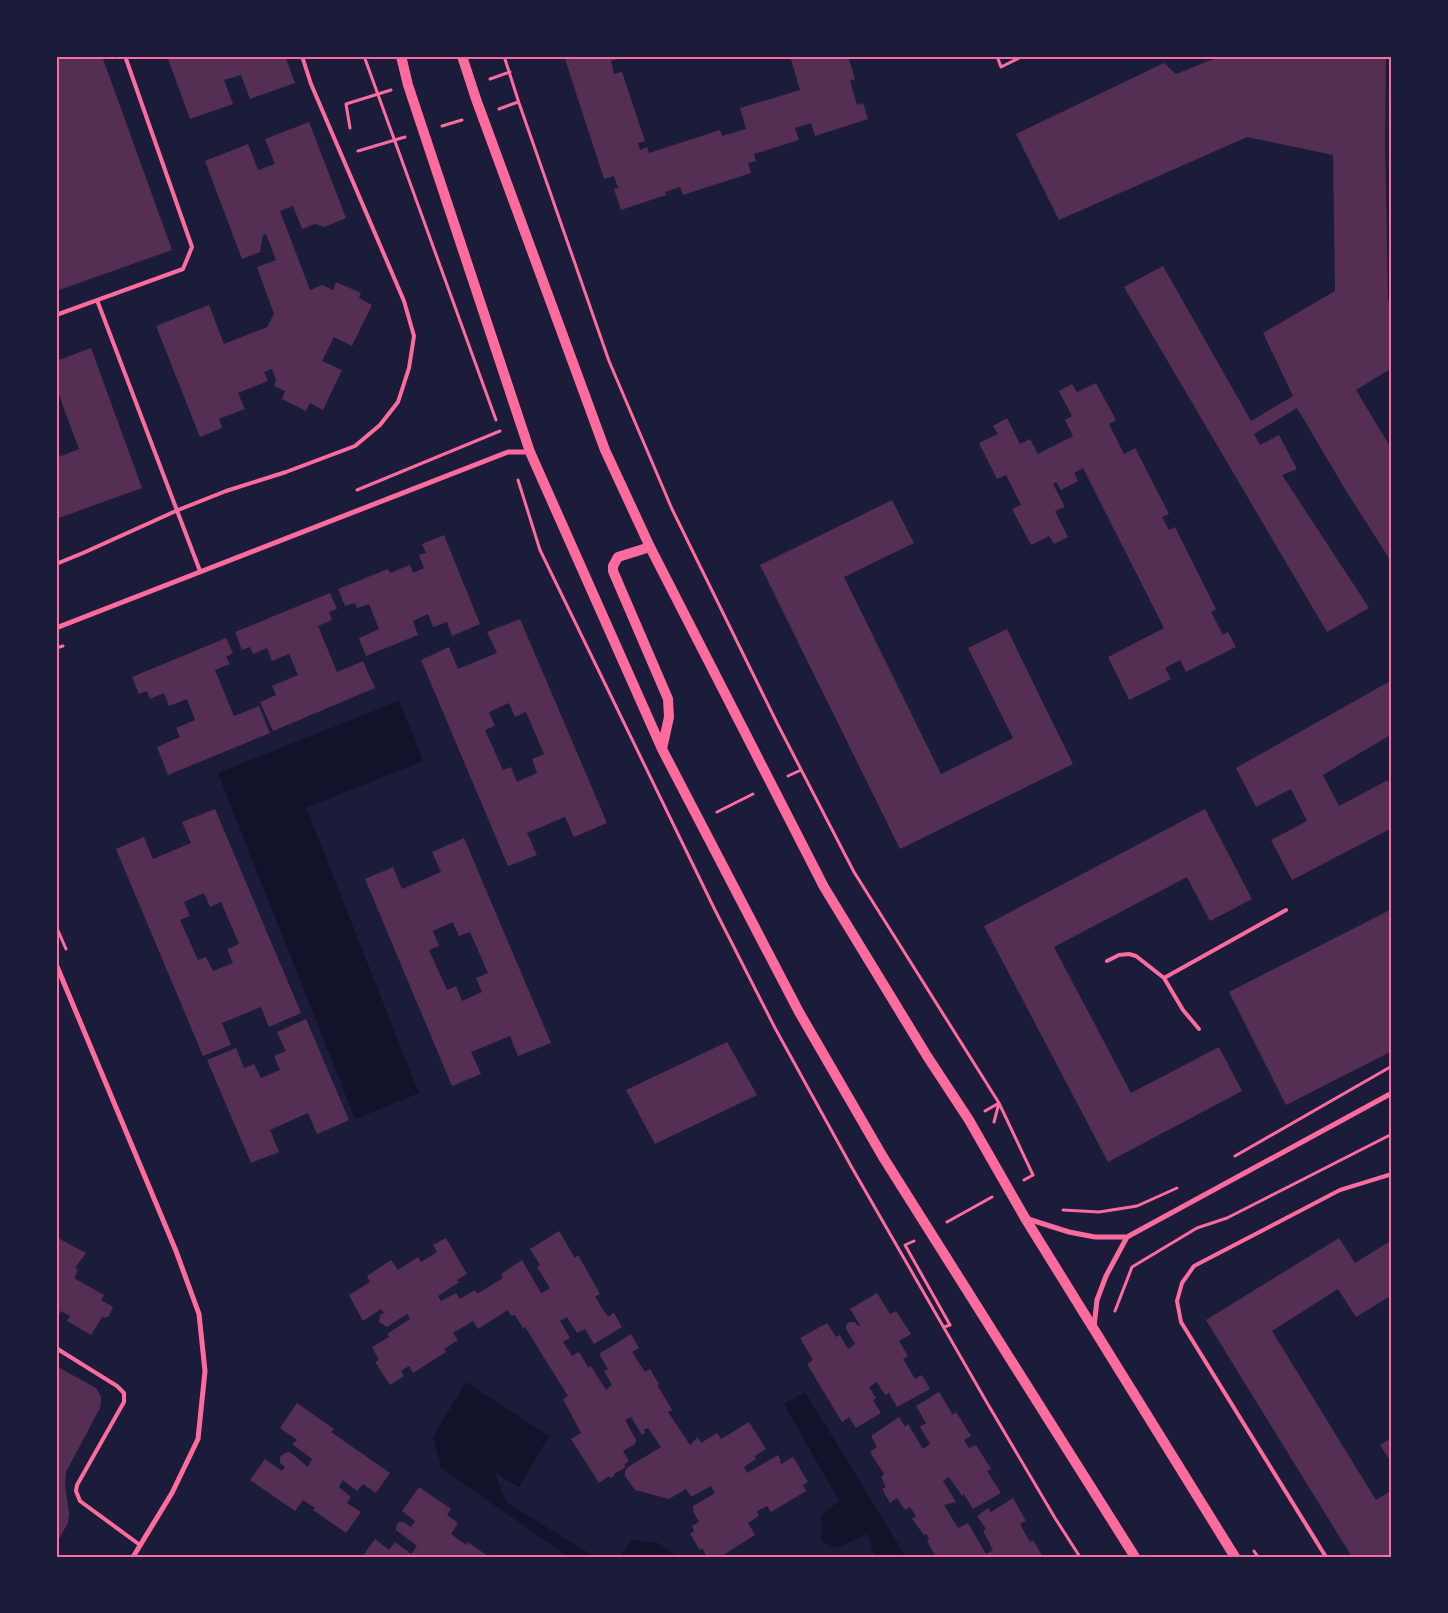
<svg xmlns="http://www.w3.org/2000/svg" width="1448" height="1613" font-family="Literata,serif">
	<style>
		.water { fill: #12122b }
		.building { fill: #542f53; fill-rule: evenodd }
		.lines { fill: none; stroke-linecap: round; stroke-linejoin: round }
		.path { stroke: #ff6b9d; stroke-width: 3 }
		.service { stroke: #ff6b9d; stroke-width: 4 }
		.minor { stroke: #ff6b9d; stroke-width: 5 }
		.secondary { stroke: #ff6b9d; stroke-width: 10 }
		.neatline { fill: none; stroke: #ff6b9d; stroke-width: 2 }
	</style>
	<rect width="100%" height="100%" fill="#1b1b3a"/>
	<path class="water" d="M399,701L423,761L306,808L419,1093L355,1119L218,773Z
		M466,1382L549,1436L519,1487L495,1473L506,1502L595,1557H569L441,1468L433,1437Z
		M805,1392L906,1557H875L867,1534L836,1548L821,1541V1515L839,1501L784,1404Z
		M631,1540L658,1543L678,1557H620Z"/>
	<path class="building" d="M56,56H102L172,250L56,291Z
		M167,56H285L295,83L250,99L241,75L224,80L233,104L190,119Z
		M564,56H617L618,59L611,61L614,74L622,72L645,141L638,143L640,150L647,147L649,153L720,130L722,136L746,129L740,108L800,90L790,56H848L855,79L850,81L857,105L863,103L868,119L815,136L811,123L795,128L799,140L754,154L756,161L748,163L751,173L683,195L680,187L665,192L666,195L621,210L614,189L618,188L614,176L604,179Z
		M1221,56H1386L1385,139L1388,301L1392,300V368L1356,390L1392,450V563L1345,489L1297,408L1254,434L1260,445L1279,435L1297,469L1282,475L1369,608L1327,632L1124,287L1163,266L1251,421L1293,396L1263,333L1335,291L1333,155L1247,137L1059,220L1016,134L1164,63L1176,74Z
		M309,122L346,218L325,227L315,224L302,229L293,206L280,211L310,290L322,285L333,290L336,282L361,293L359,298L372,305L352,346L334,337L322,361L342,370L323,410L310,403L306,411L282,399L285,391L274,386L276,380L272,369L264,372L268,381L238,393L245,409L219,419L222,428L200,437L156,326L209,305L224,344L267,327L274,314L257,267L276,260L266,234L263,235L260,252L242,259L205,161L248,144L258,170L275,164L265,139Z
		M91,348L142,488L56,519V458L79,449L56,387V361Z
		M1096,383L1116,420L1109,424L1124,454L1135,448L1169,514L1162,517L1169,530L1175,527L1216,609L1211,612L1223,635L1228,632L1236,647L1186,672L1180,660L1165,668L1171,679L1129,700L1108,657L1164,628L1083,468L1074,473L1078,481L1061,490L1056,482L1053,484L1065,507L1055,511L1068,537L1054,544L1049,536L1031,545L1012,509L1021,505L1006,475L997,479L979,443L998,434L993,426L1007,418L1020,444L1030,439L1038,454L1073,436L1065,420L1072,416L1059,391L1072,384L1077,392Z
		M892,500L914,543L844,577L941,774L1013,738L968,648L1007,629L1073,764L900,849L760,565Z
		M444,535L480,624L452,636L447,622L433,627L428,614L413,621L418,635L366,656L359,638L379,629L369,604L357,608L355,603L345,606L338,589L388,569L390,573L410,565L413,573L424,568L419,555L426,553L422,544Z
		M330,593L337,609L329,612L332,620L318,626L337,672L363,661L375,688L273,731L260,702L276,695L272,686L298,675L289,654L272,661L267,648L253,654L250,647L242,650L235,632Z
		M520,619L607,823L574,837L565,817L527,833L537,855L508,866L421,660L449,647L458,669L497,653L487,632ZM509,703L515,717L526,712L544,754L532,759L537,773L517,782L511,767L503,770L485,730L495,726L489,712Z
		M226,638L233,653L226,657L230,664L215,670L234,716L259,706L270,733L168,775L157,747L180,737L176,728L195,720L187,699L169,706L164,693L150,699L147,691L139,694L132,677Z
		M1392,680V734L1323,775L1339,806L1388,780L1392,788V828L1292,880L1271,840L1307,821L1291,789L1256,807L1236,768Z
		M215,809L301,1013L269,1027L261,1007L222,1023L231,1045L203,1056L116,849L144,837L153,859L191,843L182,822ZM204,893L210,907L221,902L239,944L227,949L233,963L213,971L206,957L198,960L180,920L190,916L184,902Z
		M1205,809L1252,899L1210,921L1187,877L1054,947L1131,1093L1219,1047L1242,1091L1108,1162L984,926Z
		M464,838L551,1043L518,1056L510,1036L471,1052L481,1074L452,1086L365,879L393,867L402,889L441,872L432,852ZM453,922L459,936L470,932L488,973L476,978L482,992L462,1001L456,986L447,990L429,950L439,946L433,931Z
		M1392,909V1051L1286,1105L1229,992Z
		M306,1019L349,1120L317,1134L308,1113L270,1130L279,1152L251,1163L207,1060L236,1048L244,1068L254,1064L261,1078L280,1070L274,1056L286,1051L277,1032Z
		M727,1042L757,1095L655,1144L626,1090Z
		M559,1231L575,1258L578,1255L600,1294L595,1297L608,1317L614,1313L622,1327L594,1344L585,1329L577,1333L567,1317L560,1321L570,1338L563,1342L572,1356L579,1352L588,1367L591,1366L606,1390L612,1385L604,1371L608,1369L599,1354L631,1334L639,1348L632,1352L645,1372L650,1369L659,1384L658,1386L672,1410L668,1412L690,1445L698,1437L701,1443L717,1433L721,1439L749,1422L766,1449L755,1456L756,1459L744,1467L747,1473L778,1455L781,1461L780,1462L781,1464L793,1457L808,1482L803,1485L806,1491L771,1512L767,1506L757,1511L759,1516L748,1523L755,1535L720,1557L718,1555L715,1557H707L702,1548L700,1550L690,1534L694,1531L692,1526L699,1522L693,1511V1506L715,1493L711,1486L691,1497L686,1489L669,1499L635,1490L625,1476V1471L628,1467L661,1447L648,1428L644,1430L645,1433L642,1435L631,1417L625,1420L636,1440L635,1444L623,1451L629,1461L624,1465L626,1467L614,1474V1476L610,1478L609,1476L599,1483L571,1439L581,1433L563,1399L568,1396L525,1327L523,1328L515,1315L511,1316L508,1310L478,1329L473,1321L453,1333L458,1340L444,1349L446,1352L413,1373L409,1366L401,1371L404,1376L390,1385L375,1362L379,1360L372,1347L389,1337L387,1334L410,1319L407,1314L387,1327L379,1322L380,1315L384,1313L381,1309L363,1321L349,1295L370,1282L367,1276L391,1260L398,1270L418,1257L421,1262L437,1252L433,1245L446,1238L467,1274L457,1280L459,1282L438,1296L441,1301L456,1293L460,1299L475,1290L477,1294L503,1278L501,1274L522,1260L541,1293L544,1292L550,1288L537,1267L540,1265L530,1249Z
		M56,1237L86,1253L75,1268L78,1270L74,1278L104,1295L101,1300L113,1307L109,1316L104,1318L102,1317L91,1335L67,1321L70,1316L61,1311L58,1316L56,1315Z
		M1339,1238L1355,1263L1392,1240V1295L1356,1317L1338,1289L1272,1331L1376,1500L1392,1490V1557H1352L1206,1320Z
		M877,1293L890,1314L896,1311L911,1334L899,1341L908,1356L903,1359L915,1379L922,1375L930,1389L897,1407L889,1393L885,1395L877,1382L869,1387L876,1398L873,1400L881,1413L856,1428L849,1417L842,1422L807,1364L813,1360L800,1338L827,1323L836,1337L840,1335L848,1349L855,1344L846,1329V1325L849,1322H855L858,1326L860,1325L850,1309Z
		M56,1366L96,1388L101,1397V1402L100,1408L66,1472L65,1486L69,1513L68,1523L56,1544Z
		M939,1392L953,1415L956,1412L971,1436L964,1440L969,1448L976,1445L991,1469L987,1471L1001,1493L973,1509L964,1494L962,1496L949,1477L943,1481L956,1502L944,1505L958,1528L968,1523L986,1554L993,1550L983,1531L986,1529L977,1516L988,1508L991,1512L1013,1498L1026,1521L1020,1524L1030,1542L1033,1540L1043,1557H936L927,1541L929,1539L927,1534L924,1535L912,1519L916,1516L910,1507L905,1510L897,1498L890,1503L882,1489L886,1487L881,1477L884,1474L870,1452L877,1447L871,1436L899,1417L905,1427L908,1424L923,1449L930,1444L920,1427L926,1423L916,1406Z
		M297,1403L334,1429L331,1432L390,1473L376,1493L363,1484L357,1491L343,1480L339,1487L351,1497L347,1503L361,1512L346,1533L313,1510L315,1508L303,1500L295,1511L250,1480L265,1459L282,1471L285,1467L280,1463V1457L285,1453L290,1452L308,1467L312,1459L292,1444L297,1440L280,1428Z
		M1392,1438V1463L1380,1445Z
		M419,1487L451,1509L447,1515L458,1523L451,1534L466,1545L468,1542L489,1557H362L375,1539L389,1550L395,1542L411,1554L417,1546L396,1530L397,1524L400,1522H404L411,1527L415,1521L402,1511Z"/>
	<g class="lines">
		<path class="path" d="M364,56L496,420
			M504,56L519,103L609,361L672,509L778,725L854,872L999,1103L994,1122
			M997,56L1001,67L1023,56
			M490,79L510,72
			M499,109L518,102
			M442,126L462,120
			M350,128L346,104L391,90
			M358,151L405,137
			M518,480L540,550L714,908L775,1028L851,1166L986,1401L1055,1518L1080,1557
			M357,490L500,431
			M56,648L63,646
			M788,776L801,770
			M717,812L753,794
			M56,926L66,949
			M985,1111L999,1103L1033,1175L1024,1180
			M1235,1156L1392,1066
			M1063,1210L1099,1212L1137,1206L1177,1188
			M947,1222L992,1197
			M914,1241L905,1245L950,1325L944,1327
			M1115,1311L1132,1267L1197,1228L1227,1218L1392,1134
			M1254,1551L1258,1557"/>
		<path class="service" d="M97,300L200,571
			M56,315L183,269L192,247L125,56
			M56,564L83,553L178,510L226,491L286,472L355,446L380,425L398,402L409,368L414,336L404,301L311,84L302,56
			M1107,961L1119,955L1129,954L1136,956L1164,978L1183,1010L1199,1029
			M1164,978L1286,910
			M56,1348L117,1386L124,1393V1402L77,1485L76,1491L80,1501L140,1545
			M1326,1557L1181,1322L1177,1301L1182,1283L1194,1266L1340,1190L1392,1174"/>
		<path class="minor" d="M56,628L508,452H529
			M56,964L176,1251L199,1314L205,1371L198,1439L172,1493L133,1557
			M1028,1219L1069,1232L1095,1237H1127L1392,1093
			M1094,1327L1097,1300L1106,1276L1127,1237"/>
		<path class="secondary" d="M401,56L408,85L530,452L662,749L799,1012L883,1157L1135,1557
			M462,56L476,99L605,450L650,547L824,887L927,1056L969,1120L1025,1218L1235,1557
			M650,547L618,557L613,566V571L668,699L669,717L662,749"/>
	</g>
	<rect width="1448" height="1613" fill="none" stroke="#1b1b3a" stroke-width="115"/>
	<rect x="58" y="58" width="1332" height="1498" class="neatline"/>
</svg>
